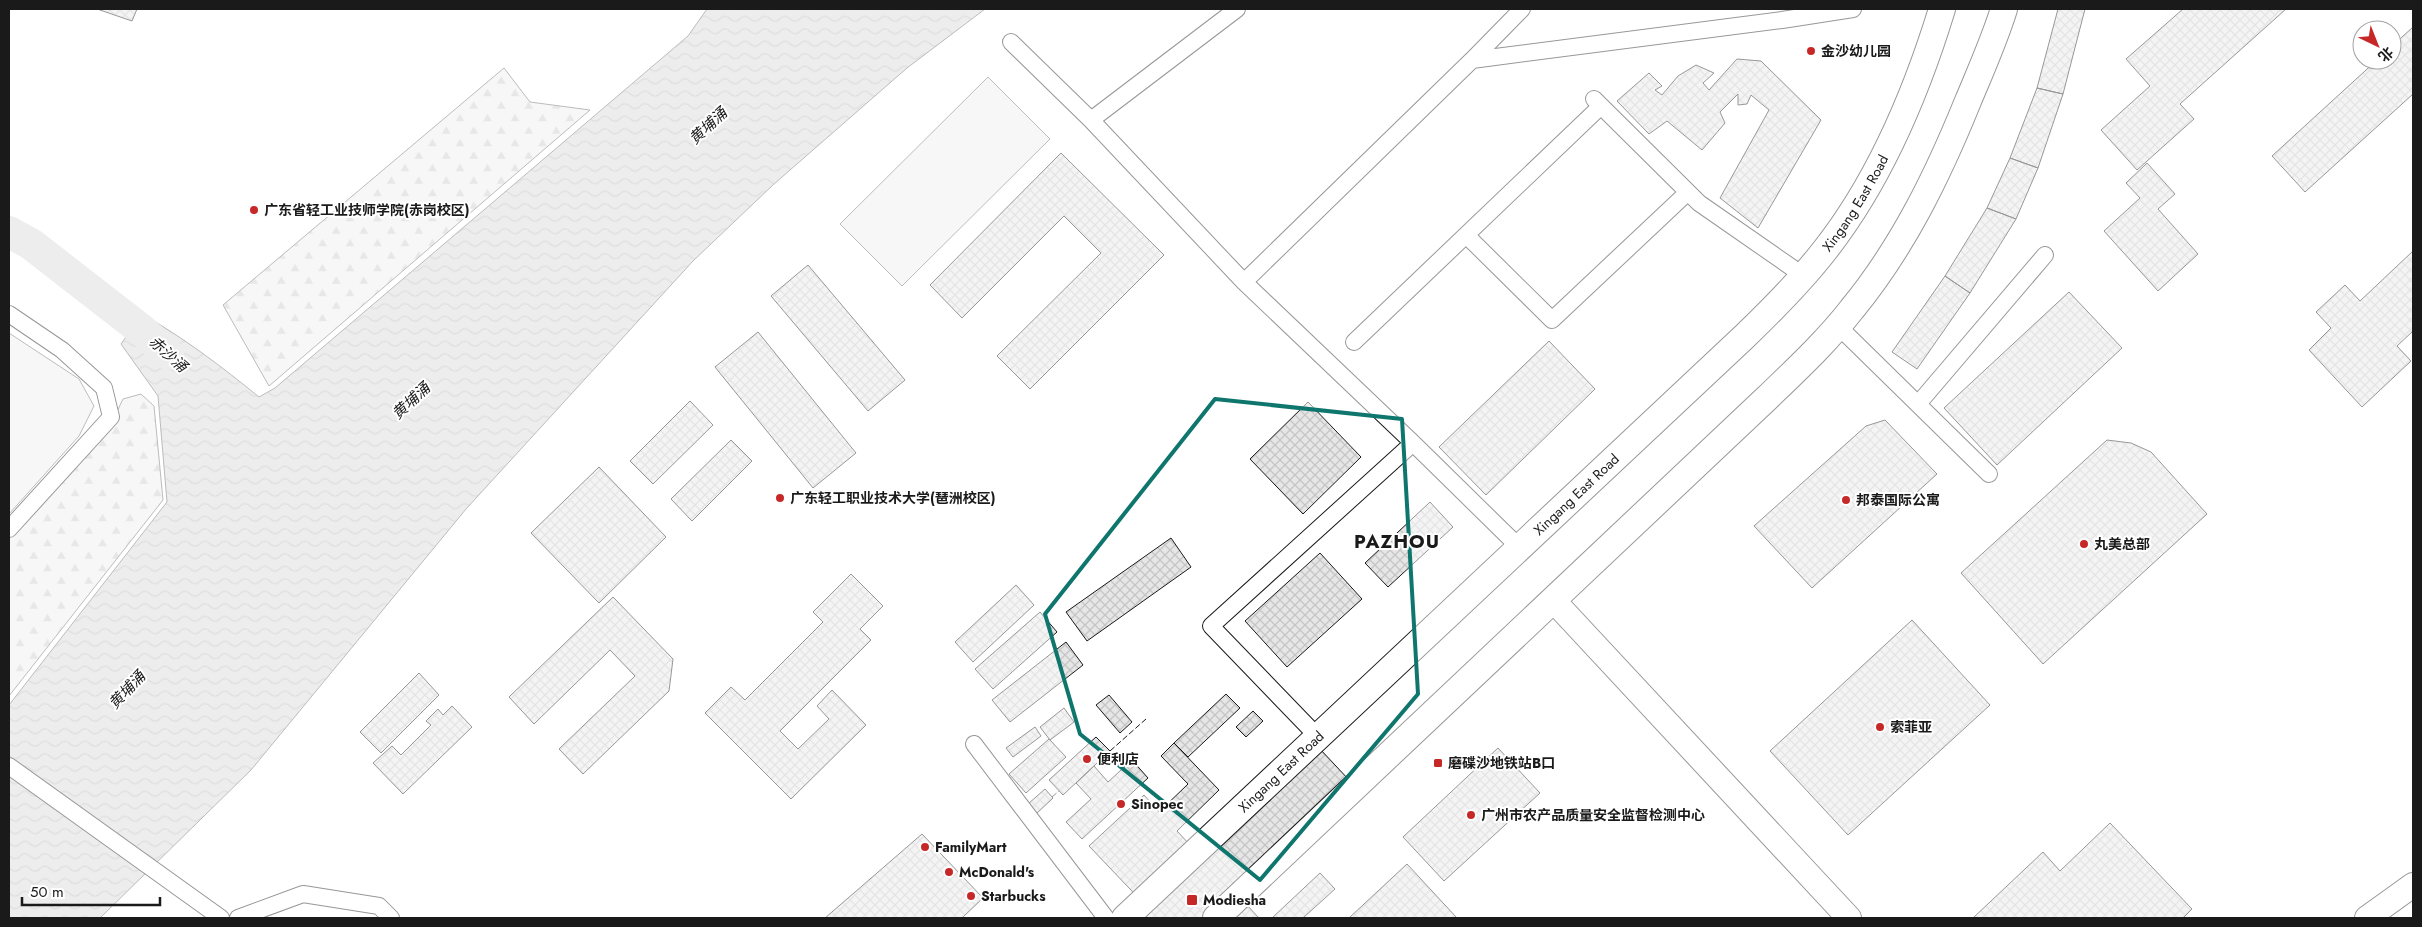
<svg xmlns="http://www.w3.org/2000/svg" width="2422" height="927" font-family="Jost,'Noto Sans SC',sans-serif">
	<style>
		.built { fill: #ededed; stroke: #6a6a6a }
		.forest { fill: url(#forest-firs); stroke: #6a6a6a }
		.water { fill: url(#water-waves); stroke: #6a6a6a }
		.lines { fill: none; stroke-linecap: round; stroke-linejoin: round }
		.river { stroke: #d7d7d7; stroke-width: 32 }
		.building { fill: url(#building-cross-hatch); stroke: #1a1a1a }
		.street-casing { stroke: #1a1a1a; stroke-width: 18 }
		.secondary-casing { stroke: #1a1a1a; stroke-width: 26 }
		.primary-casing { stroke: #1a1a1a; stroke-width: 28 }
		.street { stroke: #fff; stroke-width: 16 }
		.secondary { stroke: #fff; stroke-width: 24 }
		.primary { stroke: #fff; stroke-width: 26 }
		.fence { stroke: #1a1a1a; stroke-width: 1; stroke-dasharray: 6 2.5; stroke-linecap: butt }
		.marked { fill: none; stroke: #0f766e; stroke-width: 4; stroke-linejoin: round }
		.poi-dot { fill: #c62828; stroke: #fff; stroke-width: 2 }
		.labels { text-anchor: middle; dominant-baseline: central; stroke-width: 4; stroke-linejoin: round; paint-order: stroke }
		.poi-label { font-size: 14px; font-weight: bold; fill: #1a1a1a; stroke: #fff; text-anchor: start }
		.street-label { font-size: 14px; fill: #1a1a1a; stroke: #fff }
		.water-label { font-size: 15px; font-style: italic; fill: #1a1a1a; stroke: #fff }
		.district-label { font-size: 19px; font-weight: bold; letter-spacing: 1px; fill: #1a1a1a; stroke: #fff }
	</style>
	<defs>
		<pattern id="forest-firs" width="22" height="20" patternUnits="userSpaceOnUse" patternTransform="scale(1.25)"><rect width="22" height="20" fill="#ededed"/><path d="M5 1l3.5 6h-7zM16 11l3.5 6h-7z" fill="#cbcbcb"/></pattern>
		<pattern id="water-waves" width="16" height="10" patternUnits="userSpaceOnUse" patternTransform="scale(1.25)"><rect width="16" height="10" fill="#d7d7d7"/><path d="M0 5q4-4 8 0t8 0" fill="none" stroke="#b8b8b8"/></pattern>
		<pattern id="building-cross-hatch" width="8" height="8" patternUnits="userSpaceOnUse" patternTransform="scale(1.25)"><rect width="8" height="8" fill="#e6e6e6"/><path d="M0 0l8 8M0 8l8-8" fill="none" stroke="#c5c5c5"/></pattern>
	</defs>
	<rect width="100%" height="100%" fill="#fff"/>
	<path class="built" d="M988,77L1050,139L902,286L840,224Z
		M9,333L79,379L94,406L79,436L9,514Z"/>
	<path class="forest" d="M504,68L530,102L590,110L269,386L223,305Z
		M141,394L154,406L163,500L9,696V534L110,426L123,399Z"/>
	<path class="water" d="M707,9H985L907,68L774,184L693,261L466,509L251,770L100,918H9V705L167,502L158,396L121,344L142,314C184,338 221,366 259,397L275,388L688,36Z"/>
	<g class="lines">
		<path class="river" d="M9,232L31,244L143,331L168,354"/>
	</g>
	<path class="building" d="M97,9H137L132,21Z
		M2058,9H2085L2063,94L2037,88Z
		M2183,9H2286L2180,104L2194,119L2137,170L2101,130L2150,86L2126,59Z
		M2413,27V94L2305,192L2272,156L2377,60H2392V46Z
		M1737,59L1761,61L1821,120L1758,228L1720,198L1769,110L1751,95L1747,104L1738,105V94L1720,112L1725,123L1702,150L1667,121L1649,134L1617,101L1649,73L1662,86L1655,90L1662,95L1678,76L1696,65L1714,73L1703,83L1709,90Z
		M2037,88L2063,94L2038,168L2010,158Z
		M1061,153L1164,255L1030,389L997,356L1101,253L1064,216L962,318L930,285Z
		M2010,158L2038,168L2016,219L1987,208Z
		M2147,163L2175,194L2158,209L2198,254L2158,291L2104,231L2140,198L2126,183Z
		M1987,208L2016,219L1970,293L1945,276Z
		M2413,251V331L2397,346L2411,361L2362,407L2309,350L2331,328L2316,312L2345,285L2360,301Z
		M808,265L905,380L868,411L771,296Z
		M1945,276L1970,293L1917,369L1892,352Z
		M2069,292L2122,348L1997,465L1944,408Z
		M758,332L856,453L813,488L715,367Z
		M1549,341L1595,389L1486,495L1439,447Z
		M690,401L713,425L653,484L630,461Z
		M1308,402L1361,457L1303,514L1250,459Z
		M1885,420L1937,474L1812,588L1754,526L1866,426Z
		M731,440L752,461L692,521L671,499Z
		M2107,440L2131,443L2151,452L2207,514L2043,664L1961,573Z
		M599,467L666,537L599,603L531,533Z
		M1430,502L1453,527L1388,587L1365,563Z
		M1171,538L1191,567L1087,641L1066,612Z
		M1320,553L1362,599L1287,667L1245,621Z
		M851,574L883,606L860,629L871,640L780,731L798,749L829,719L817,706L832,690L866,725L791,799L705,713L731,687L745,700L823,622L813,612Z
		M1016,585L1034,605L973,662L955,642Z
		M613,597L673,659L669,691L583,774L559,749L635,676L610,650L534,724L509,697Z
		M1040,612L1057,632L993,689L975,669Z
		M1912,620L1990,705L1848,835L1770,751Z
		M1066,642L1083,665L1010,722L992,700Z
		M419,673L439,695L381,753L360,732Z
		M1226,694L1240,708L1188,757L1174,743Z
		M1109,695L1132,722L1120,733L1096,705Z
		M452,706L472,727L403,794L373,763L392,746L401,755L431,725L426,721L438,709L443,715Z
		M1064,708L1074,722L1050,740L1040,727Z
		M1253,711L1263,721L1246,737L1236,727Z
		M1035,727L1041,736L1013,757L1006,748Z
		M1096,737L1110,751L1063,795L1049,780Z
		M1049,739L1066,757L1026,793L1009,774Z
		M1174,743L1219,790L1177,831L1203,859L1320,749L1350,781L1233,890L1259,918H1140L1149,909L1089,846L1144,795L1159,812L1188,784L1161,756Z
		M1498,748L1540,793L1444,881L1403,837Z
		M1132,760L1148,778L1082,839L1066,822L1091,799L1076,783L1094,766L1108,782Z
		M1045,789L1053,798L1036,814L1028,804Z
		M2110,823L2192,909L2183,918H1973L2043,852L2060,871Z
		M922,834L983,898L962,918H825Z
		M1407,864L1457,918H1349Z
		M1320,873L1335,889L1303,918H1272Z"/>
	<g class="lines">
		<defs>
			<path id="street" d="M1011,42L1091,120L1244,282L1413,443L1519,547
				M1472,60L1522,9
				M1594,99L1699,203L1804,276
				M1091,120L1237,9
				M1466,235L1552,320L1688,192
				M1244,282L1472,60L1782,20L1853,9
				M9,314L62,350L104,388L111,417L9,529
				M1838,326L1989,474
				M1354,342L1601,106
				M1918,404L2045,255
				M1318,737L1211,626L1413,443
				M974,744L1106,918
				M9,766L221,918
				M238,918L303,894L379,906L391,918"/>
			<path id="secondary" d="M1553,600L1849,918
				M2367,918L2413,885"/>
			<g id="primary">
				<path id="s1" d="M1125,918L1745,336C1773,309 1801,281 1825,250C1880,180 1916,94 1942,9"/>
				<path d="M1216,918L1768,397C1797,369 1827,341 1852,309C1903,247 1938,175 1968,101C1981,70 1994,41 2004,9"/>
			</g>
		</defs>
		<use href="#street" class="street-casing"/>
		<use href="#secondary" class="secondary-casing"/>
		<use href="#primary" class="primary-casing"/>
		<use href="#street" class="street"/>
		<use href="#secondary" class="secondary"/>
		<use href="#primary" class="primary"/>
		<path class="fence" d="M1110,751L1146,719
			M1052,797L1059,791"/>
	</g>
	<path d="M0 0H2422V927H0ZM1215,399L1402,419L1418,694L1260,880L1080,734L1045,614Z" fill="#fff" fill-opacity=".55" fill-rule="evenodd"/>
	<path class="marked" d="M1215,399L1402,419L1418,694L1260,880L1080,734L1045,614Z"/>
	<g class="poi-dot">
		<circle cx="1811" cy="51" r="5"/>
		<circle cx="254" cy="210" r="5"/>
		<circle cx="780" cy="498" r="5"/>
		<circle cx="1846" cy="500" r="5"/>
		<circle cx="2084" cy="544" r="5"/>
		<circle cx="1880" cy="727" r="5"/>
		<circle cx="1087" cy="759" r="5"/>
		<rect x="1433" y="758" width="10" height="10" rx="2.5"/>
		<circle cx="1121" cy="804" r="5"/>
		<circle cx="1471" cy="815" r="5"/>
		<circle cx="925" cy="847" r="5"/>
		<circle cx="949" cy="872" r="5"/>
		<circle cx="971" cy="896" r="5"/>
		<rect x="1186" y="894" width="12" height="12" rx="2.5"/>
	</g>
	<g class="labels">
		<g class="poi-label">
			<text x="1821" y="51">金沙幼儿园</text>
			<text x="264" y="210">广东省轻工业技师学院(赤岗校区)</text>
			<text x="790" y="498">广东轻工职业技术大学(琶洲校区)</text>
			<text x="1856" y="500">邦泰国际公寓</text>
			<text x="2094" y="544">丸美总部</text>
			<text x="1890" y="727">索菲亚</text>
			<text x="1097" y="759">便利店</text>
			<text x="1448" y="763">磨碟沙地铁站B口</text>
			<text x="1131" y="804">Sinopec</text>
			<text x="1481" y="815">广州市农产品质量安全监督检测中心</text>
			<text x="935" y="847">FamilyMart</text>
			<text x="959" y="872">McDonald's</text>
			<text x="981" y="896">Starbucks</text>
			<text x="1203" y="900">Modiesha</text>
		</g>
		<g class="street-label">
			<text stroke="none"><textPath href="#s1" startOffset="1024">Xingang East Road</textPath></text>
			<text stroke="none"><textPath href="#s1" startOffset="619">Xingang East Road</textPath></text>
			<text stroke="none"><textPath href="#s1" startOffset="214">Xingang East Road</textPath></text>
		</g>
		<g class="water-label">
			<text transform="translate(708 126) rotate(-43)">黄埔涌</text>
			<text transform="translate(168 354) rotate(42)">赤沙涌</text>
			<text transform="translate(411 401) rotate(-43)">黄埔涌</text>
			<text transform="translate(127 690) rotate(-47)">黄埔涌</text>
		</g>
		<g class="district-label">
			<text x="1397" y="541">PAZHOU</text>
		</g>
	</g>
	<rect width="2422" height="927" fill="none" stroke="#1a1a1a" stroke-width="20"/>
	<g transform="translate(2377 45) rotate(137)"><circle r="24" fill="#ffffff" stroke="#a3a3a3"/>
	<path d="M0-4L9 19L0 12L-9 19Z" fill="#c62828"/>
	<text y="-8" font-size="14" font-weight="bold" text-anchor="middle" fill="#1a1a1a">北</text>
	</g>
	<path d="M22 897v8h138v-8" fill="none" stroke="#1a1a1a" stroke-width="2.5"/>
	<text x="30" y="897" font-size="15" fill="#1a1a1a" stroke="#ffffff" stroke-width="4" paint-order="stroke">50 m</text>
</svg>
